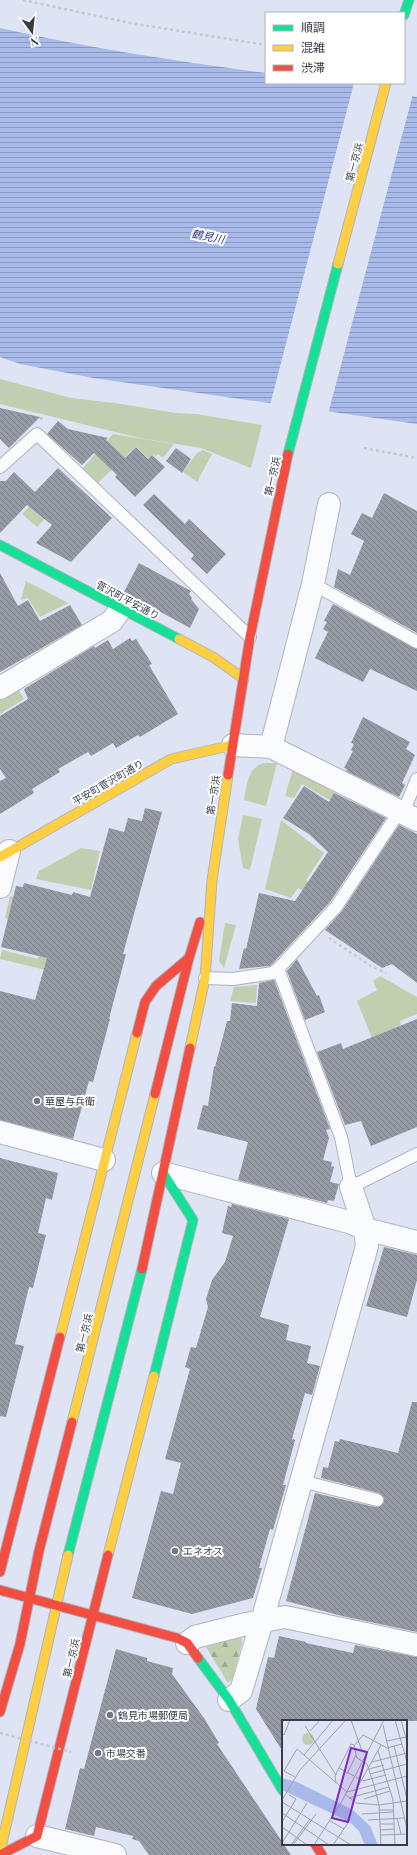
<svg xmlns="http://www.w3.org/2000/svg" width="417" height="1855" font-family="'Playfair Display','Noto Sans JP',serif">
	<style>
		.green { fill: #c1cfb1 }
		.forest { fill: url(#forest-firs) }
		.water { fill: url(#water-rules) }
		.pier { fill: #dee4f3 }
		.building { fill: url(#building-back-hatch) }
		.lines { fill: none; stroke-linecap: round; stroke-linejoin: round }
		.lane-casing { stroke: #afb3be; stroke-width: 14 }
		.street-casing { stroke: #afb3be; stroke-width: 24 }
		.fast-casing { stroke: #afb3be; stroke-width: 11 }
		.slow-casing { stroke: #afb3be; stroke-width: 11 }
		.jam-casing { stroke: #afb3be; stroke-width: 11 }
		.path { stroke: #c5c8cc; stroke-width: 2.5; stroke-dasharray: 3 3; stroke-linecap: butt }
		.lane { stroke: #fafbfd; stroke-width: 12 }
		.street { stroke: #fafbfd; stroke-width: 22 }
		.fast { stroke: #16e098; stroke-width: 9 }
		.slow { stroke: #ffcf43; stroke-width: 9 }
		.jam { stroke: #f24e42; stroke-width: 9 }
		.path-bridge { stroke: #c5c8cc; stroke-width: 2.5; stroke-dasharray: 3 3; stroke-linecap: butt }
		.poi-dot { fill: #737783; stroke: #fff; stroke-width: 1.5 }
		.labels { text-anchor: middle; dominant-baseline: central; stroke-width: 4; stroke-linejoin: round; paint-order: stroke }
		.street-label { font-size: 10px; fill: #393c47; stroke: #fff }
		.poi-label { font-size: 10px; fill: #393c47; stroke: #fff; text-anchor: start }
		.water-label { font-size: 11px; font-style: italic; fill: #293c85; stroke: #fff }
		.inset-road { fill: none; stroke: #9ca1ae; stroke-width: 1 }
		.view { fill: #7b2cbf; fill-opacity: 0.15; stroke: #7b2cbf; stroke-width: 2 }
		.inset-edge { fill: none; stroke: #393c47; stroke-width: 2 }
	</style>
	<defs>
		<pattern id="forest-firs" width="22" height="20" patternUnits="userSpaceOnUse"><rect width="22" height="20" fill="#c1cfb1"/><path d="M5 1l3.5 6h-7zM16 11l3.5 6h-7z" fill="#9ea992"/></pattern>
		<pattern id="water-rules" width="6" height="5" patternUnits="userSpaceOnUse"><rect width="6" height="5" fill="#a8bae9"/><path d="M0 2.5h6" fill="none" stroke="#8a98bf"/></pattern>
		<pattern id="building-back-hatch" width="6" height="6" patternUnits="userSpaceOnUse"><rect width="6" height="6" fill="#959aa4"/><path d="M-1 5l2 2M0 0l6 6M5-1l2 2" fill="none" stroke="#7b7f87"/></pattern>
	</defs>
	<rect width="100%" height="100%" fill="#dee4f3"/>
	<path class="green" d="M0,379L71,398L115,403L176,413L196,414L262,425L251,468L201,448L140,438L0,404Z
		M113,434L174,444L163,458L158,454L156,456L153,454L148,458L136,446L98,483L83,468Z
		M203,450L212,454L197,482L183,472L197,453Z
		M40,495L55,508L37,527L22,514Z
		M26,581L68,603L40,617L28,598L21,600Z
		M18,689L24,699L0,714V700Z
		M263,763H277L266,806L244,800C247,785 247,769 263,763Z
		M293,769L340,796L335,803L302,784L294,798L285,796Z
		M243,815L262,819L250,870L243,868L238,839Z
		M281,820L324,853L306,880L310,883L305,891L298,888L291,898L265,889Z
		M81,848L100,851L91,890L36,879L39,871Z
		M10,896L27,900L22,922L5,918Z
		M225,923L236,925L224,968L219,961Z
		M44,931L50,971L0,959L2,950L38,959Z
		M380,976L417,997V1014L400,1021L401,1025L372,1038L357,1001L377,990L373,981Z
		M257,985L256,1003L230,1001L234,987Z"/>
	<path class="forest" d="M240,1637L242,1639V1643L232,1679L228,1683L206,1647Z"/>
	<path class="water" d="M0,28C88,48 177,61 266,73V83H346L417,97V424L93,378L20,364L0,357Z"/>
	<path class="pier" d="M354,83L413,94L328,414L270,405Z"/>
	<path class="building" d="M0,408L40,417L9,448L0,439Z
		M58,421L68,429L108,438L106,440L125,458L136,447L148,459L152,455L165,467L135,497L115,477L117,475L94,453L82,465L47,434Z
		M176,448L191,459L182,473L166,461Z
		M58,468L112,518L71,562L36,543L52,525L27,505L0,533V481H6L14,472L35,492Z
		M384,493L417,511V633L334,587L338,569L350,575L364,541L351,534L362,513L372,518Z
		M154,494L185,524L189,519L226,554L207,574L191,559L194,555L143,505Z
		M139,563L191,591L189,594L192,598L191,599L199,609L190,628L124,592Z
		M0,573L18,606L28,600L40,621L70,605L82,625L0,672Z
		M333,604L417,649V691L370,669L363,682L315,658L328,632L323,629L327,622L324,621Z
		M130,638L132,641L136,639L152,664L149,665L178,714L140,737L138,735L116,748L113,743L91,756L88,752L58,769L60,772L32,789L34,793L0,814V781L6,778L0,769V716L28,699L24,689L94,646L95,648L108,640L113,649Z
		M363,717L410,742L406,749L415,755L402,783L405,785L399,797L346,771L347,769L344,768L353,751L351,750L354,744L351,743Z
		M304,786L329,802L334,793L386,818L330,902L273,963L270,966L239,969L244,948L246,949L259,893L295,901L328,852L309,834L283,818Z
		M145,808L162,812L123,954H126L109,1019H110L93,1082L89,1081L73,1139L0,1120V991L35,1000L47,958L1,947L16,886L23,887L24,883L72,895L73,892L90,897L109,828L124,832L128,818L142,821Z
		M399,825L417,834V983L392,964L382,968L325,930L342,911Z
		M297,959L317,996L319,995L325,1012L305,1020L287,971Z
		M274,980L330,1129L326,1130L329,1138L323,1160L332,1162L331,1166L334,1167L330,1182L339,1184L334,1201L328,1200L327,1203L238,1180L248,1142L197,1129L203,1105L208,1106L214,1066L215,1067L227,1021H230L232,1003L257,1006L259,983Z
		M417,1019V1127L371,1146L361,1121L345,1125L317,1052L341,1043L343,1049Z
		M0,1158L58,1173L52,1200L46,1198L38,1233L46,1235L33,1288L29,1287L15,1344L24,1346L6,1417L0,1416Z
		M232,1204L289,1219L260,1317L289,1325L286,1340L311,1346L307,1363L320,1366L312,1395L305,1393L292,1439L295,1440L283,1485H286L273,1530L270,1529L259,1568H262L253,1598L192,1614L132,1598L161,1491L173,1494L181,1463L165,1459L190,1369L185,1367L191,1347L196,1348L208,1307L206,1299L212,1280L225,1262L233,1236L222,1233L228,1206L231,1207Z
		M384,1247L417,1255V1280L407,1317L366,1306Z
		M412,1402H417V1632L342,1616L286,1601L315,1493L375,1507H379L384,1502V1498L379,1493L321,1478L323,1467L328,1468L335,1441L339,1442L340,1439L398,1453Z
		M279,1636L306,1642V1643L353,1653L355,1645L417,1657V1721H283V1752L256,1709L268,1657L274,1658Z
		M116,1649L147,1658V1661L173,1668L172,1674L204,1718L219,1743L217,1744L291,1855H149L139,1841L132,1839L133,1836L96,1827L94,1836L65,1829L80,1768L84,1769Z"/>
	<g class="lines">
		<defs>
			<path id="lane" d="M0,467L37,434L250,637
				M313,584L417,642
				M278,969L341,1137L351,1187L417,1154
				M205,978L233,979L273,973L278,969L336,907L399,812L407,803L417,779
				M301,1481L377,1500"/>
			<path id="street" d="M0,688L112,621L121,608
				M233,745L271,747L417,820
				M271,747L313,584L329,504
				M0,887L9,851
				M0,1132L104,1160
				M163,1173L349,1222L365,1229L417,1242
				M187,1643L195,1637L246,1624L285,1617L417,1645
				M229,1700L241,1691L262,1621L367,1246L365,1229L351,1187
				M37,1836L115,1855"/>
			<path id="fast" d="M404,15L409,0
				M288,454L338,264
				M0,545L179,639
				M154,1376L193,1220L163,1173
				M68,1555L142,1269
				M198,1658L229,1700L283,1791"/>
			<path id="slow" d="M338,264L386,83
				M179,639L213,657L244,679
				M0,857L171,759L233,745
				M190,1048L205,978L212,880L228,775
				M60,1337L137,1033
				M72,1422L155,1094
				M108,1555L154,1376
				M0,1852L68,1555"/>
			<path id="jam" d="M228,775L250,637L288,454
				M137,1033L145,1002L156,986L189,958
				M155,1094L189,958L200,922
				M142,1269L190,1048
				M0,1572L60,1337
				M0,1590L177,1638L187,1643L198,1658
				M0,1712L20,1644L39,1551L72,1422
				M315,1844L322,1855
				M0,1855L37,1836L108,1555"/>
		</defs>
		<use href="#lane" class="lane-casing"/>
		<use href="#street" class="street-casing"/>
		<use href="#fast" class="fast-casing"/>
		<use href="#slow" class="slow-casing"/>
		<use href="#jam" class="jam-casing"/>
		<path class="path" d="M23,0L130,23L266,45
			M0,389L58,406L179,423L206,432L240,437
			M41,420L45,401
			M364,448L417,458
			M329,938L371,966L386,973"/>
		<use href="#lane" class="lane"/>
		<use href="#street" class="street"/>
		<use href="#fast" class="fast"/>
		<use href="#slow" class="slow"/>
		<use href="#jam" class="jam"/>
		<path class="path-bridge" d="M0,1733L71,1752"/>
	</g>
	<g class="poi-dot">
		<circle cx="37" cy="1101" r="4"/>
		<circle cx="175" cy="1551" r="4"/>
		<circle cx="110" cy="1715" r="4"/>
		<circle cx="98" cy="1753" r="4"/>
	</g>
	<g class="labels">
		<g class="street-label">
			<text transform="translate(354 162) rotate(-75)">第一京浜</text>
			<text transform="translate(272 476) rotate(-77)">第一京浜</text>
			<text transform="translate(128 600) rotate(28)">菅沢町平安通り</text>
			<text transform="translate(108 782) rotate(-30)">平安町菅沢町通り</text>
			<text transform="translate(213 795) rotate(-81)">第一京浜</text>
			<text transform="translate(84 1333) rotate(-76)">第一京浜</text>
			<text transform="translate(71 1658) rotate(-76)">第一京浜</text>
		</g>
		<g class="poi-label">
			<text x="45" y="1101">華屋与兵衛</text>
			<text x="183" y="1551">エネオス</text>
			<text x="118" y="1715">鶴見市場郵便局</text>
			<text x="106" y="1753">市場交番</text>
		</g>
		<g class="water-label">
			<text transform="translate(208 236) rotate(11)">鶴見川</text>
		</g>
	</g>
	<g transform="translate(282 1720)">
		<rect width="125" height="125" fill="#dee4f3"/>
		<path d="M20 19a6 6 0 1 1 12 0a6 6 0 1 1-12 0Z" fill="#c1cfb1"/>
		<path d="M0,58L15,62L71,90L88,106L96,125H83L77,111L68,102L0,70Z" fill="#a8bae9"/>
		<path class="inset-road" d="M69,0L80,31L83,32M113,0L125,42M119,0L125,22M101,5L125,109M23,6L54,55M28,11L38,0M0,13L2,15L8,0M105,21L124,17M112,26L125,79M96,31L111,80L113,125M22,35L51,0M90,42L125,33M57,48L72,56M110,48L125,44M87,49L102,45M65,54L74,35M88,54L110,48M13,57L2,51L15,29L65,72L125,56M74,57L81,61L104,55M54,63L53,56L69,24L72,25M74,70L99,25M63,74L74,83L97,85L125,81M67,78L107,67M82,79L108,71M0,80L18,50L64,0M0,82L69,125M97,90H111M0,93L47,125M80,94L111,92M115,98L119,114M86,100L122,98M48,101L62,109M0,102L14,79L7,75M98,104H112M0,107L25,125M98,110L112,109M99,115L125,114M0,123L25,83M9,125L28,99M11,125L34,94M32,125L60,81L102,0M51,125L66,103M99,125L97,85L92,65L85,44L75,38L72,26L81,15L105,28L120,24"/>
		<path class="view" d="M69,28L85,32L66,102L50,98Z"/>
		<rect width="125" height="125" class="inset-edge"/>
	</g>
	<rect x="265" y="12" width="140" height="72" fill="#ffffff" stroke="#b0b1b5"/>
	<rect x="273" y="25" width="20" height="6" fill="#16e098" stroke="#b0b1b5"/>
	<text x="301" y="32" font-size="12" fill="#393c47">順調</text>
	<rect x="273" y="45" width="20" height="6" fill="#ffcf43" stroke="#b0b1b5"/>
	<text x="301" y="52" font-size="12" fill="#393c47">混雑</text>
	<rect x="273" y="65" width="20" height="6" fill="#f24e42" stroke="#b0b1b5"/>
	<text x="301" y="72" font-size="12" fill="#393c47">渋滞</text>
	<g transform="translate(32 32) rotate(165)" stroke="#ffffff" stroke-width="3" paint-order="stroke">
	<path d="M0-3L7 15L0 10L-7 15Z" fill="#393c47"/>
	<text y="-6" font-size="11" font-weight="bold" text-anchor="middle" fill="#393c47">N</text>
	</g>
</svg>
